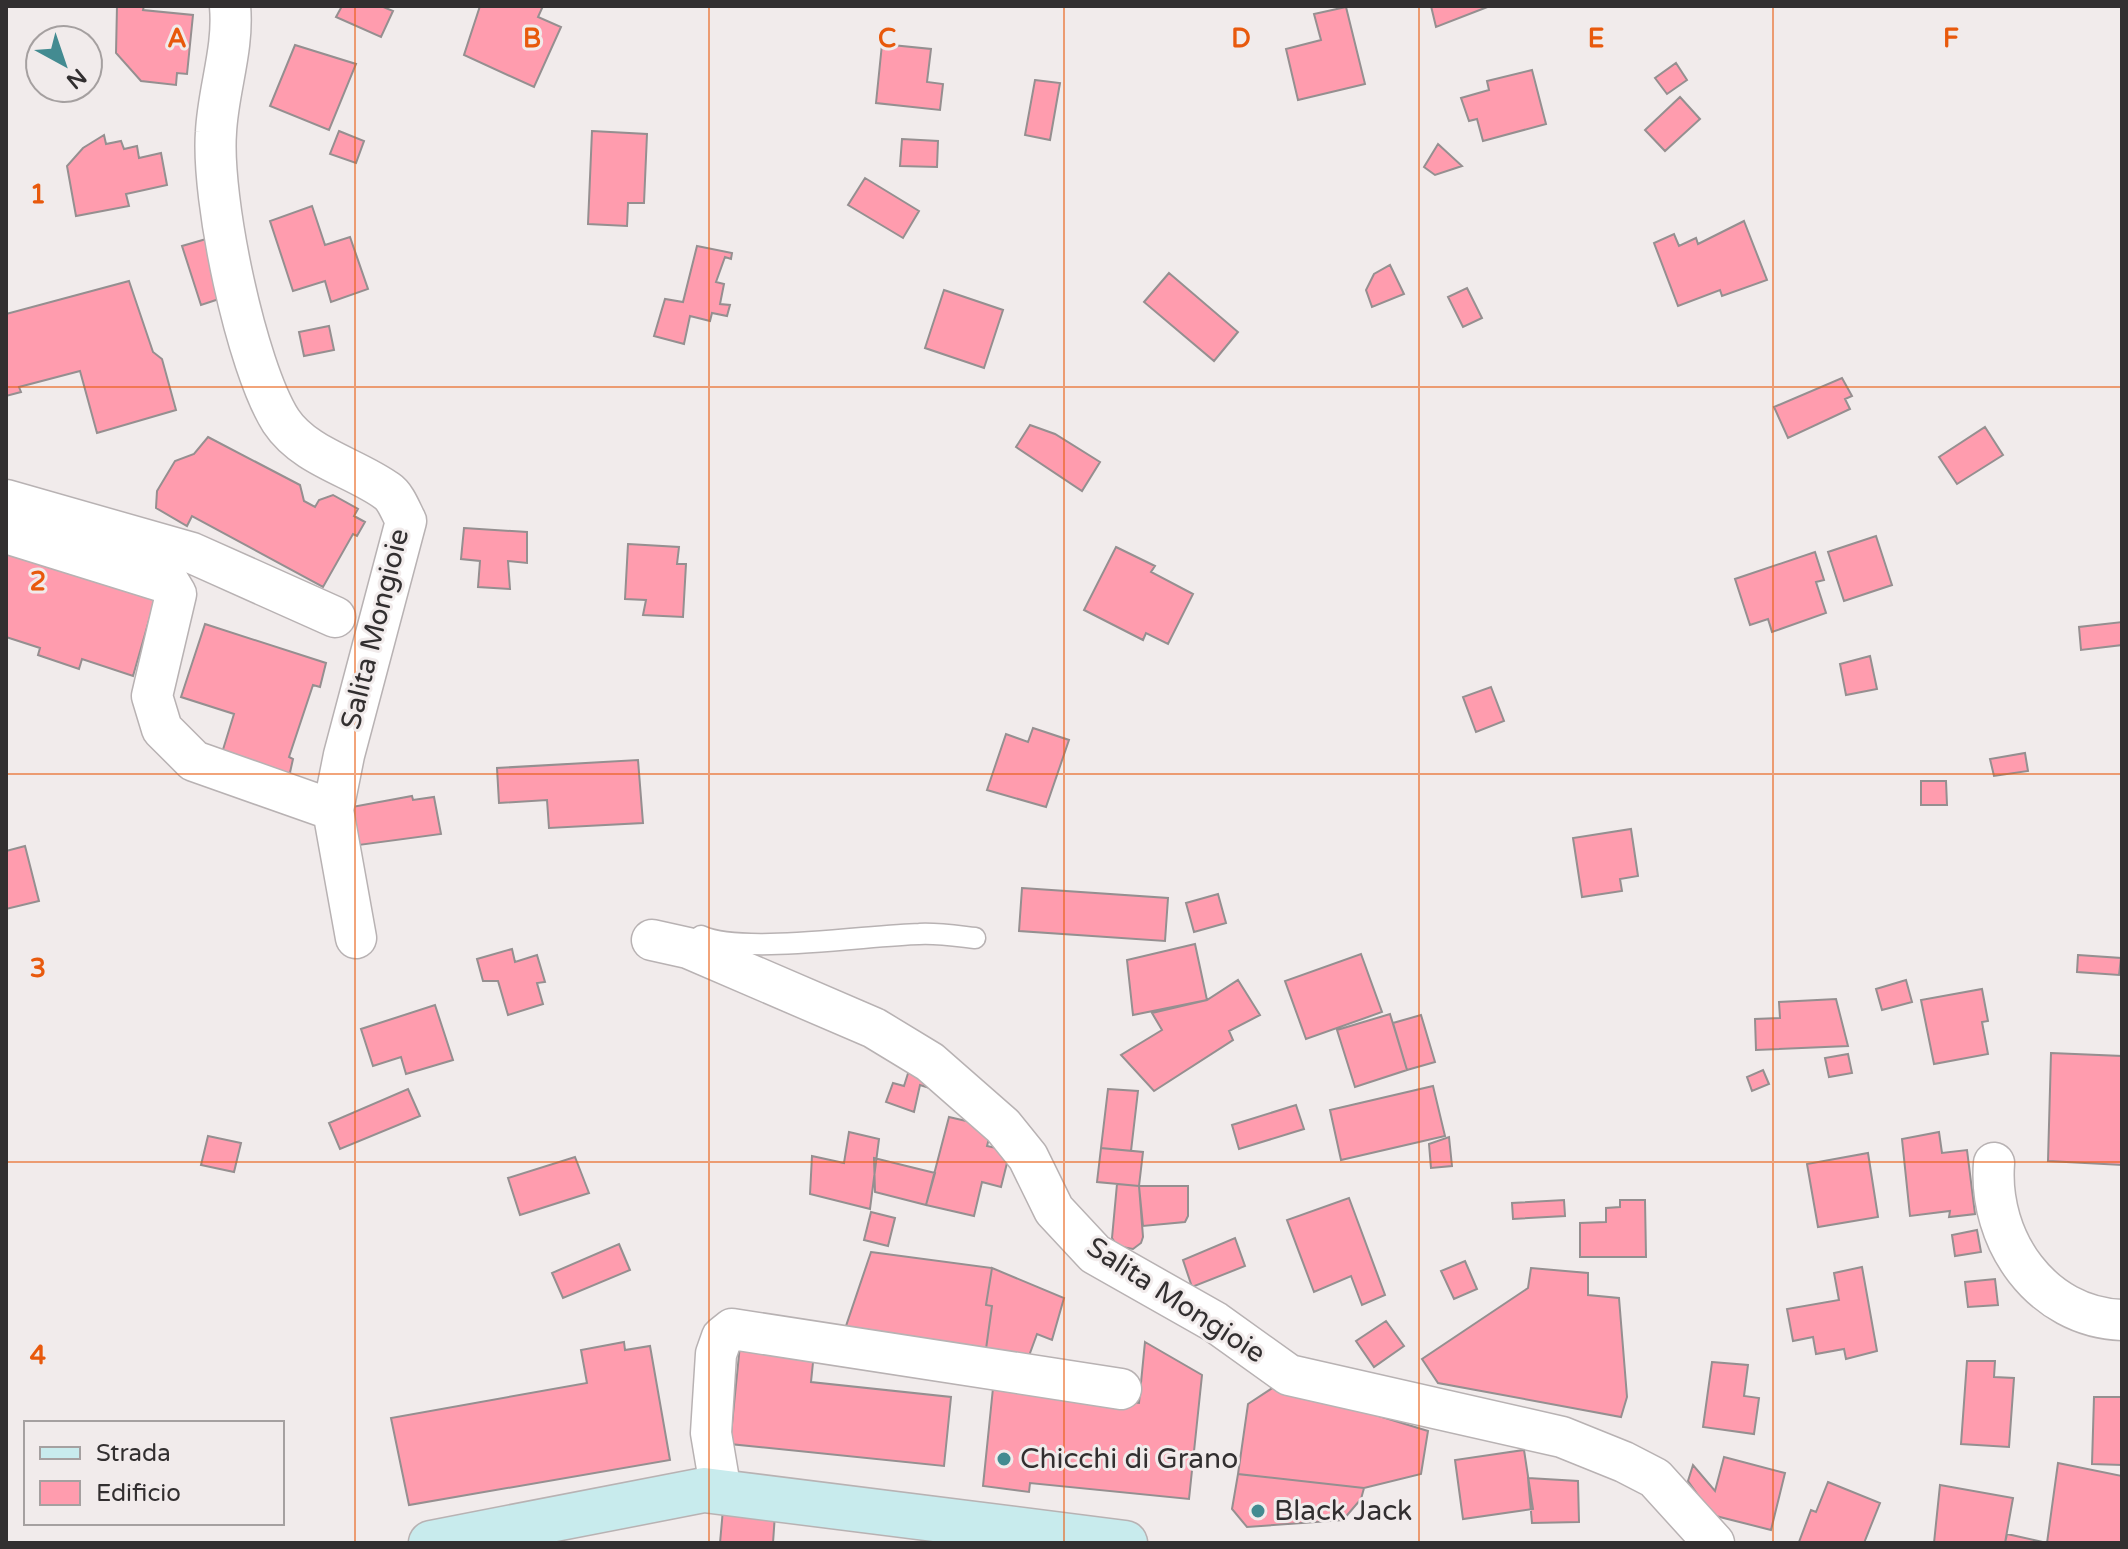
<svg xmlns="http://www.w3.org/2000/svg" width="2128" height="1549" font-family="'Varela Round',sans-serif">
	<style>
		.building { fill: #ff9cae; stroke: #958f90; stroke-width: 2 }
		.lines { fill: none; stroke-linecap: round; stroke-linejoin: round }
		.service-casing { stroke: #b8b2b3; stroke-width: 23 }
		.minor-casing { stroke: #b8b2b3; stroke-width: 43 }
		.secondary-casing { stroke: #b8b2b3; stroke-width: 47 }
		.service { stroke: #fff; stroke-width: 20 }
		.minor { stroke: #fff; stroke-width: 40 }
		.secondary { stroke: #c8ebed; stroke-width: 44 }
		.grid { fill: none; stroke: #e8590c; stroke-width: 2; stroke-opacity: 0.55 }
		.poi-dot { fill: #438b91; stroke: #f1ebeb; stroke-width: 3 }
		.labels { text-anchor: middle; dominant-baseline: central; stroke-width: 6; stroke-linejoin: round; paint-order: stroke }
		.street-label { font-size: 28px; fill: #322f30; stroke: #f1ebeb }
		.poi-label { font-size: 28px; fill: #322f30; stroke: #f1ebeb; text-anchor: start }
		.grid-label { font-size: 26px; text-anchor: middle; font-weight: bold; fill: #e8590c; stroke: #f1ebeb; stroke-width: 6; stroke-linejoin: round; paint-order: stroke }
	</style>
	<rect width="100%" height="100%" fill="#f1ebeb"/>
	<path class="building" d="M117,6H144L143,10L193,15L187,74L177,73L176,85L141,81L116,53Z
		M342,6H381L393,11L381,37L336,17Z
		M480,6H543L538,17L561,27L534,87L464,55Z
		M1431,6H1490L1436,27Z
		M1346,7L1365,84L1298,100L1286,49L1321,40L1314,14Z
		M882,44L931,49L927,82L943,84L940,110L876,103Z
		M295,45L356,64L329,130L270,106Z
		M1676,63L1687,80L1667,94L1655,78Z
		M1532,70L1546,124L1483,141L1477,119L1469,121L1461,98L1489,90L1487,81Z
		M1035,80L1060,83L1050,140L1025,135Z
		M1680,97L1700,119L1665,151L1645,130Z
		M339,131L364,141L356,163L330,154Z
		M592,131L647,134L644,203H628L627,226L588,224Z
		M104,135L106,144L121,141L124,149L137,146L139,158L161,153L167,185L126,194L129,206L76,216L67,166L83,148Z
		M902,139L938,141L937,167L900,166Z
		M1438,144L1462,166L1435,175L1424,167Z
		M865,178L919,211L903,238L848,205Z
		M312,206L325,245L350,237L368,289L331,302L325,281L293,291L270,221Z
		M1744,221L1767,280L1722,296L1720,290L1678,306L1654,243L1674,234L1679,246L1696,238L1698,244Z
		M213,237L231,295L201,305L182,246Z
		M697,246L732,253L731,259L725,257L716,282L724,284L720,304L730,305L727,316L712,313L710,321L690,316L684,344L654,336L665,299L683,302Z
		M1390,265L1404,294L1372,307L1366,290L1374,274Z
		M1169,273L1238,332L1214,361L1144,302Z
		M129,281L153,352L162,359L176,410L97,433L80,371L19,387L21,392L6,396V314Z
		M1467,288L1482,318L1463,327L1448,297Z
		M944,290L1003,310L984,368L925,348Z
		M329,326L334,350L304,356L299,332Z
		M1842,378L1852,396L1845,399L1850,409L1788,438L1774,407Z
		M1030,425L1055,434L1100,462L1082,491L1016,447Z
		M1985,427L2003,455L1957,484L1939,457Z
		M208,437L300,485L304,501L315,507L319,500L333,495L358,509L354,516L365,522L357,536L353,534L323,587L192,516L187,526L156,508L157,491L175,461L194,454Z
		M464,528L527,532V563L508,561L510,589L478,587L480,561L461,559Z
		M1876,536L1892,585L1844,601L1828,552Z
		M628,544L679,547L677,564H686L683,617L643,615L646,600L625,599Z
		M9,546L156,596L133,676L82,659L79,669L38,655L40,648L6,637V557Z
		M1116,547L1155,566L1151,572L1193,594L1168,644L1146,633L1143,640L1084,610Z
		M1815,552L1824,580L1816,582L1826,613L1772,632L1768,619L1750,625L1735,579Z
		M2122,622V645L2081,650L2079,627Z
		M205,624L326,663L320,687L313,685L289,757L293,759L289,777L221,756L234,714L181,697Z
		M1870,656L1877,689L1846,695L1840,664Z
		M1491,687L1504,721L1476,732L1463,697Z
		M1033,728L1069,740L1046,807L987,790L1006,734L1028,742Z
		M2025,753L2028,771L1994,776L1990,759Z
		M638,760L643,823L549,828L547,800L499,803L497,768Z
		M1921,781H1946L1947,805H1921Z
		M412,796L413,800L434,797L441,834L359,845L352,807Z
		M1631,829L1638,876L1620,879L1622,891L1582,897L1573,838Z
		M25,846L39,901L6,909V851Z
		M1022,888L1168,898L1165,941L1019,931Z
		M1218,894L1226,923L1194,932L1186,903Z
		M1195,944L1207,1000L1133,1015L1127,960Z
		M512,949L515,962L537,955L545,982L537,983L543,1004L508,1015L498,981H483L477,959Z
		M1361,954L1382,1012L1306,1039L1285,981Z
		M2078,955L2121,958L2119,975L2077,972Z
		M1238,980L1260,1015L1229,1031L1233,1040L1154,1091L1121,1055L1162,1030L1152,1013L1207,1000Z
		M1906,980L1912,1002L1882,1010L1876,989Z
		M1982,989L1988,1021L1982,1022L1988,1054L1934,1064L1921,1000Z
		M1836,999L1848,1046L1756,1050L1755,1019L1780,1018L1779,1002Z
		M435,1005L453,1060L406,1074L401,1057L373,1066L361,1029Z
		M1390,1014L1407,1070L1355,1087L1337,1030Z
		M1421,1015L1435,1062L1407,1070L1393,1023Z
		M2051,1053L2122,1056V1165L2048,1161Z
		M1848,1054L1852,1073L1829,1077L1825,1058Z
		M910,1067L936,1090L920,1085L914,1112L886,1102L893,1083L904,1086Z
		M1763,1070L1769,1084L1752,1091L1747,1077Z
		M1433,1086L1445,1136L1341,1160L1330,1110Z
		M408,1089L420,1116L340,1149L329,1123Z
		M1108,1089L1138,1091L1131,1151L1101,1148Z
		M1296,1105L1304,1129L1239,1149L1232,1125Z
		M949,1117L992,1127L987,1146L1010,1151L1001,1187L982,1182L974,1216L926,1205Z
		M849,1132L879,1139L870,1209L810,1194L812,1156L844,1163Z
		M1939,1132L1942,1153L1967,1150L1975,1214L1949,1217L1950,1211L1910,1216L1902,1139Z
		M208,1136L241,1143L234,1172L201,1165Z
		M1449,1137L1452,1166L1431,1168L1429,1144Z
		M1101,1148L1143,1152L1139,1186L1097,1182Z
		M1868,1153L1878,1217L1818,1227L1807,1164Z
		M575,1157L589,1193L520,1215L508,1178Z
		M874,1158L935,1173L926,1205L875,1192Z
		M1117,1184L1139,1186L1143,1237L1141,1243L1133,1249L1117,1246L1112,1238Z
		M1139,1186H1188V1216L1185,1222L1143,1226Z
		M1349,1198L1385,1295L1362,1305L1351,1276L1314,1292L1287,1220Z
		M1564,1200L1565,1216L1513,1219L1512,1203Z
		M1620,1200H1645L1646,1257H1580V1223L1606,1222V1208L1620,1207Z
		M871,1212L895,1218L888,1246L864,1240Z
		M1977,1230L1981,1252L1955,1256L1952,1235Z
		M1235,1238L1245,1266L1192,1287L1183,1260Z
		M619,1244L630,1270L563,1298L552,1273Z
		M871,1252L992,1268L986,1305L992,1306L986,1349L845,1329Z
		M1465,1261L1477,1289L1454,1299L1441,1271Z
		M1862,1267L1877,1351L1846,1359L1844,1349L1816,1354L1813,1337L1793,1341L1787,1309L1839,1300L1834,1273Z
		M992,1268L1064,1298L1052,1340L1037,1334L1026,1364L986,1349L992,1306L986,1305Z
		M1531,1268L1588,1273V1295L1619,1298L1627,1397L1621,1417L1438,1383L1422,1359L1528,1288Z
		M1995,1279L1998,1305L1968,1307L1965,1282Z
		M1386,1321L1404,1346L1374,1367L1356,1341Z
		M624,1342L625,1350L650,1346L670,1460L409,1505L391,1418L587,1383L581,1350Z
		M1145,1342L1202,1375L1189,1499L1030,1483L1029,1492L983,1486L993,1388L1139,1403Z
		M740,1345L814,1353L811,1382L951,1397L944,1466L730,1444Z
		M1967,1361H1995L1994,1377L2014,1378L2009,1447L1961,1444Z
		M1712,1362L1748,1365L1744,1396L1759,1398L1754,1434L1703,1427Z
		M1277,1385L1428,1431L1421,1474L1364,1488L1238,1474L1248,1404Z
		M2094,1397H2122V1465L2092,1464Z
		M1524,1450L1533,1509L1463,1519L1455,1460Z
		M1724,1457L1785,1473L1771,1530L1712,1515L1688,1481L1693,1465L1715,1491Z
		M2058,1463L2122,1476V1543H2005L2007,1534L2047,1543Z
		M1238,1474L1364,1488L1361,1499L1343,1520L1247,1527L1232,1509Z
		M1528,1478L1578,1481L1579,1522L1532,1523Z
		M1828,1482L1880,1503L1864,1543L1799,1542L1811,1510L1816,1512Z
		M1940,1485L2013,1498L2005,1543H1934Z
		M723,1509L775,1514L773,1543H720Z"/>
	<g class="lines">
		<defs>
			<path id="service" d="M701,936C741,955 869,935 919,934C938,933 957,936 975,938"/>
			<path id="minor" d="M230,6C234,49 218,90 216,132C211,198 246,366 281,421C305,457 354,467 387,491C396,497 401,512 406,521L344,755L333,810L356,938
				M6,500L192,553L335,617
				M6,533L170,584L176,594L152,696L162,729L194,761L333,810
				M652,940L688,948L874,1028L930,1062L1003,1126L1028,1157L1054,1210L1095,1254L1215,1322L1289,1375L1562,1437L1624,1462L1655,1478L1714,1543
				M1994,1163C1988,1240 2041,1317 2122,1320
				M721,1492L711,1433L716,1354L722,1337L732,1329L1121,1389"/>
			<path id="secondary" d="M431,1543L704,1490L1125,1543"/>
		</defs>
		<use href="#service" class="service-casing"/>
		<use href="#minor" class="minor-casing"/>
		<use href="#secondary" class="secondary-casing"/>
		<use href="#service" class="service"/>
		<use href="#minor" class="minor"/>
		<use href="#secondary" class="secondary"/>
	</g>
	<path class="grid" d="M355,6V1543M709,6V1543M1064,6V1543M1419,6V1543M1773,6V1543M6,387H2122M6,774H2122M6,1162H2122"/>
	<g class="poi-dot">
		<circle cx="1004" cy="1459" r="8"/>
		<circle cx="1258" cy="1511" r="8"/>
	</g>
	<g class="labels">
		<g class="street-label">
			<text transform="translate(375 629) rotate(-76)">Salita Mongioie</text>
			<text transform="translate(1176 1300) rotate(33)">Salita Mongioie</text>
		</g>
		<g class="poi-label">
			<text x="1020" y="1459">Chicchi di Grano</text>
			<text x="1274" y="1511">Black Jack</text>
		</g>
	</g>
	<g class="grid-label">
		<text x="177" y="47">A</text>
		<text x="532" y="47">B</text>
		<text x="887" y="47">C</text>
		<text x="1241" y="47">D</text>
		<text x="1596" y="47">E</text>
		<text x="1951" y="47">F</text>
		<text x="38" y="203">1</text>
		<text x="38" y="590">2</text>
		<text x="38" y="977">3</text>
		<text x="38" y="1364">4</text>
	</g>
	<rect width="2128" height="1549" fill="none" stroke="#322f30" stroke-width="16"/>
	<rect x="24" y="1421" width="260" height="104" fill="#f1ebeb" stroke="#a5a0a0" stroke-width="2"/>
	<rect x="40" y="1447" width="40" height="12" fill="#c8ebed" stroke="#a5a0a0" stroke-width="2"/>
	<text x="96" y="1461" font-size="24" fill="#322f30">Strada</text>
	<rect x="40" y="1481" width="40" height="24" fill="#ff9cae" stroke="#a5a0a0" stroke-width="2"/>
	<text x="96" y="1501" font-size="24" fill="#322f30">Edificio</text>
	<g transform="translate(64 64) rotate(140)"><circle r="38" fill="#f1ebeb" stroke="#a5a0a0" stroke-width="2"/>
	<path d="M0-6L14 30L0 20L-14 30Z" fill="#438b91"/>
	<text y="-12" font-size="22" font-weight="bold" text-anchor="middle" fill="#322f30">N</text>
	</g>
</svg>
